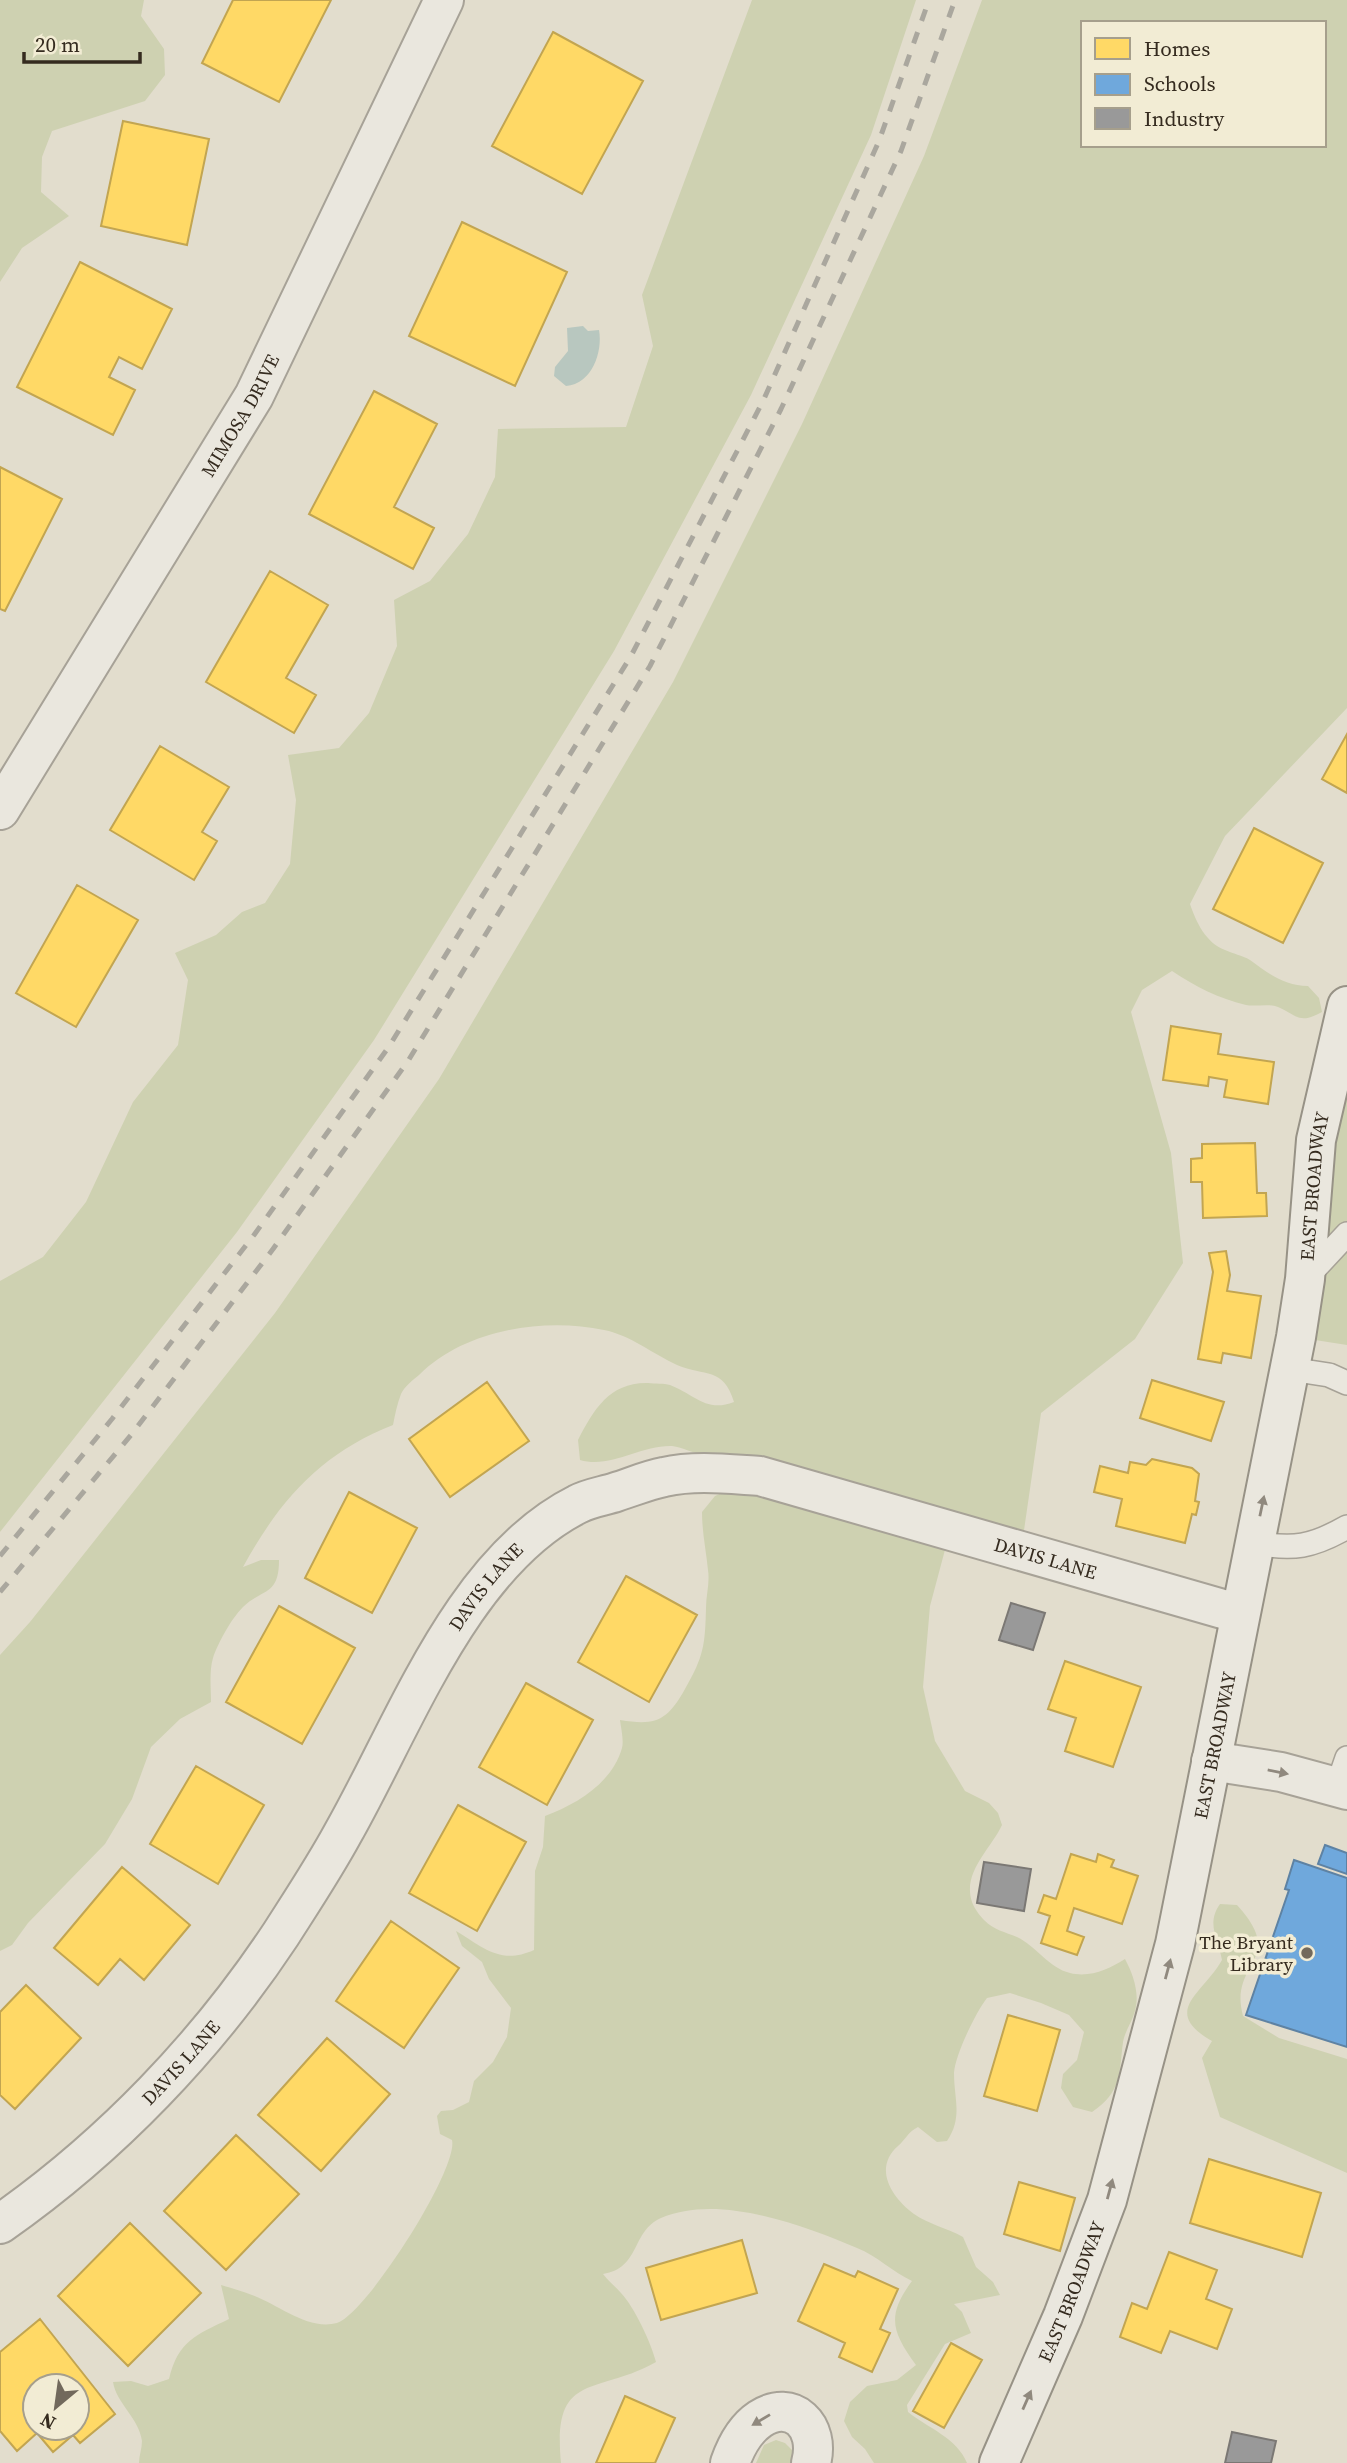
<svg xmlns="http://www.w3.org/2000/svg" width="1347" height="2463" font-family="'Source Serif 4',serif">
	<style>
		.green { fill: #ced1b1; fill-rule: evenodd }
		.water { fill: #b8c7bf }
		.homes { fill: #ffd966; stroke: #c2a551; stroke-width: 2; fill-rule: evenodd }
		.schools { fill: #6fa8dc; stroke: #5e82a3; stroke-width: 2 }
		.industry { fill: #999; stroke: #7b7874; stroke-width: 2 }
		.lines { fill: none; stroke-linecap: round; stroke-linejoin: round }
		.service-casing { stroke: #a7a297; stroke-width: 26 }
		.minor-casing { stroke: #a7a297; stroke-width: 42 }
		.secondary-casing { stroke: #979286; stroke-width: 42 }
		.service { stroke: #eae7de; stroke-width: 23 }
		.minor { stroke: #eae7de; stroke-width: 38 }
		.secondary { stroke: #eae7de; stroke-width: 38 }
		.rail { stroke: #aaa79e; stroke-width: 5; stroke-dasharray: 12 12; stroke-linecap: butt }
		.oneway { fill: #90897e }
		.poi-dot { fill: #72695c; stroke: #f2ecd4; stroke-width: 2.5 }
		.labels { text-anchor: middle; dominant-baseline: central; stroke-width: 7; stroke-linejoin: round; paint-order: stroke }
		.street-label { font-size: 19px; fill: #352b1f; stroke: #f2ecd4 }
		.poi-label { font-size: 19px; fill: #352b1f; stroke: #f2ecd4; text-anchor: end }
	</style>
	<rect width="100%" height="100%" fill="#e2ddcd"/>
	<path class="green" d="M0,0H144L141,16L164,49L165,75L145,101L52,131L42,157L41,192L69,216L22,248L0,282Z
		M752,0H916L871,135L751,395L614,651L374,1040L237,1232L0,1532V1281L43,1257L86,1202L133,1102L178,1045L188,980L175,953L216,935L242,912L265,903L290,864L296,800L288,755L339,748L369,713L397,646L394,600L430,581L468,534L495,477L498,429L626,427L653,346L642,295Z
		M982,0H1347V708L1225,836L1190,904C1196,922 1206,943 1225,950C1233,954 1242,955 1250,960C1268,973 1284,986 1308,986L1319,998L1322,1012C1299,1025 1297,1015 1278,1007C1268,1003 1256,1007 1246,1005C1218,998 1196,987 1172,971L1142,990L1131,1012L1171,1153L1183,1263L1135,1339L1041,1413L1021,1551L950,1531L930,1606L923,1687L935,1741L965,1791L989,1803L998,1813L1002,1825C991,1849 962,1872 972,1902C974,1908 980,1916 984,1920C994,1930 1005,1932 1017,1937C1036,1946 1049,1968 1070,1973C1090,1978 1109,1969 1125,1959C1133,1974 1140,1993 1135,2011C1132,2022 1125,2031 1123,2042C1119,2073 1122,2092 1092,2112L1073,2107L1061,2088L1063,2074L1077,2060L1084,2032L1069,2015L1041,2003L1010,1993L987,1998C976,2012 955,2055 954,2073C954,2099 963,2117 947,2141L937,2142L918,2127C908,2132 906,2139 898,2146C873,2168 891,2197 914,2214C928,2224 947,2228 963,2237L976,2267L993,2282L1000,2295L954,2304L962,2312L971,2333L945,2344L907,2405L908,2412C928,2428 957,2438 967,2463H874L865,2449L852,2437L844,2421L850,2402L867,2386L897,2380L916,2365C892,2332 886,2316 912,2281C893,2272 877,2256 857,2248C803,2225 718,2193 661,2218C631,2231 641,2268 603,2274C609,2282 615,2286 621,2293C635,2308 651,2343 656,2362C596,2396 552,2370 561,2463H139C139,2456 142,2448 142,2441C139,2418 116,2403 113,2382L131,2381L148,2386L169,2379C178,2341 196,2335 229,2319L221,2285C231,2288 242,2291 252,2295C278,2304 308,2331 337,2323C366,2314 459,2169 452,2140L440,2134L437,2116L441,2111L453,2110L469,2102L474,2081L493,2062L507,2037L511,2008L489,1979L482,1962L462,1946L456,1931C484,1948 501,1965 534,1950L535,1871L543,1847L545,1816C577,1804 612,1783 622,1748C624,1741 621,1728 620,1720C656,1726 667,1721 685,1689C704,1656 705,1645 706,1608C706,1595 710,1583 708,1570C706,1550 702,1532 702,1512L715,1496L742,1484L748,1457C732,1454 720,1454 704,1454C693,1454 683,1447 672,1446C640,1445 611,1469 580,1460L578,1440C594,1409 610,1382 648,1383C655,1384 664,1383 670,1385C694,1394 706,1413 734,1402C723,1366 705,1377 677,1365C653,1354 630,1335 604,1330C543,1317 464,1330 419,1375C413,1380 404,1387 401,1394C397,1404 395,1415 393,1425C321,1453 279,1501 243,1567L261,1560H279C279,1596 263,1588 243,1607C231,1619 218,1643 213,1658C209,1671 211,1689 211,1702L180,1719L151,1747L132,1799L105,1844L28,1923L12,1945L0,1951V1655L30,1622L275,1313L439,1079L673,682L802,424L924,156ZM1083,23H1324V145H1083Z
		M1347,1006V1345L1296,1337Z
		M1220,1904L1237,1905C1288,1961 1228,1961 1243,2016L1279,2038L1347,2059V2173L1220,2117L1202,2058L1212,2041C1160,2011 1203,1994 1222,1960C1218,1938 1206,1924 1220,1904Z
		M776,2440L785,2443L792,2450V2463H756L764,2445Z"/>
	<path class="water" d="M583,326L588,331L599,330C603,352 592,384 566,386L554,376L555,367L568,351L567,328Z"/>
	<path class="homes" d="M233,0H331L279,102L202,63Z
		M553,32L643,81L582,194L492,146Z
		M123,121L209,139L187,245L101,226Z
		M462,222L567,272L515,386L409,336Z
		M80,262L172,309L142,369L119,357L109,377L135,390L113,435L17,387Z
		M374,391L437,424L394,507L434,528L413,569L309,514Z
		M0,467L62,499L5,611L0,609Z
		M270,571L328,605L286,678L316,695L294,733L206,682Z
		M1347,734V793L1322,779Z
		M160,746L229,787L202,832L217,841L194,880L110,830Z
		M1254,828L1323,863L1283,943L1213,909Z
		M77,885L138,920L76,1027L16,993Z
		M1171,1026L1221,1034L1218,1054L1274,1062L1268,1104L1224,1097L1227,1080L1209,1077L1208,1086L1163,1080Z
		M1255,1143L1257,1193H1266L1267,1216L1203,1218L1202,1182H1191V1159L1202,1158V1144Z
		M1226,1251L1230,1275L1227,1291L1261,1296L1251,1358L1223,1353L1221,1363L1198,1359L1213,1272L1209,1253Z
		M1152,1380L1224,1402L1211,1441L1140,1418Z
		M487,1382L529,1441L450,1497L409,1439Z
		M1152,1459L1192,1468L1199,1474L1195,1501L1199,1502L1196,1515L1192,1514L1185,1543L1116,1526L1122,1499L1094,1492L1100,1466L1128,1473L1130,1462L1146,1465Z
		M349,1492L417,1528L372,1613L305,1578Z
		M626,1576L697,1615L649,1702L578,1662Z
		M279,1606L355,1648L302,1744L226,1702Z
		M1065,1661L1141,1687L1113,1767L1065,1751L1076,1718L1048,1709Z
		M526,1683L593,1720L547,1805L479,1767Z
		M196,1766L264,1805L218,1884L150,1844Z
		M458,1805L526,1842L477,1931L409,1893Z
		M1071,1854L1096,1862L1098,1854L1114,1860L1111,1867L1138,1876L1122,1924L1074,1908L1067,1931L1084,1937L1077,1955L1041,1943L1050,1916L1038,1912L1044,1895L1056,1899Z
		M122,1867L190,1925L144,1980L120,1959L98,1985L54,1948Z
		M391,1921L459,1968L404,2048L336,2001Z
		M26,1985L81,2038L15,2109L0,2095V2012Z
		M1008,2015L1060,2030L1037,2111L984,2096Z
		M327,2038L390,2094L321,2171L258,2115Z
		M236,2135L299,2194L226,2270L164,2211Z
		M1209,2159L1321,2193L1302,2257L1190,2223Z
		M1019,2182L1075,2198L1060,2251L1004,2234Z
		M130,2223L201,2293L128,2366L58,2296Z
		M742,2240L757,2293L661,2320L646,2268Z
		M1169,2252L1217,2270L1206,2299L1232,2309L1217,2349L1170,2331L1161,2353L1120,2337L1132,2303L1147,2309Z
		M824,2264L855,2277L858,2271L898,2289L880,2329L890,2333L872,2372L839,2357L845,2343L798,2321Z
		M40,2319L115,2414L80,2443L73,2435L53,2452L37,2433L17,2451L0,2431V2352ZM35,2386H77V2428H35Z
		M951,2343L982,2360L944,2428L913,2411Z
		M625,2396L675,2418L655,2463H596Z"/>
	<path class="schools" d="M1325,1845L1347,1853V1874L1318,1864Z
		M1294,1860L1347,1878V2047L1246,2015L1289,1890L1285,1889Z"/>
	<path class="industry" d="M1011,1603L1045,1613L1033,1650L999,1640Z
		M984,1862L1031,1869L1024,1911L977,1903Z
		M1232,2432L1276,2441L1271,2463H1225Z"/>
	<g class="lines">
		<defs>
			<path id="service" d="M1305,1279L1347,1234
				M1290,1369L1329,1375L1347,1383
				M1254,1543C1294,1550 1312,1547 1347,1527
				M1337,1787L1347,1758"/>
			<g id="minor">
				<path id="s1" d="M0,810L254,396L444,0"/>
				<path d="M1211,1761L1281,1772L1347,1790"/>
				<path id="s2" d="M0,2224C110,2147 207,2046 281,1934C302,1901 324,1868 343,1833C404,1726 462,1562 578,1504C589,1498 604,1496 616,1492C632,1487 648,1480 664,1477C695,1470 728,1474 760,1476L1240,1614"/>
				<path d="M730,2463C736,2446 745,2429 760,2419C792,2398 821,2426 811,2463"/>
			</g>
			<g id="secondary">
				<path id="s3" d="M999,2463L1063,2316L1107,2200L1175,1944L1296,1337L1305,1279L1316,1140L1347,1006"/>
			</g>
		</defs>
		<use href="#service" class="service-casing"/>
		<use href="#minor" class="minor-casing"/>
		<use href="#secondary" class="secondary-casing"/>
		<use href="#service" class="service"/>
		<use href="#minor" class="minor"/>
		<use href="#secondary" class="secondary"/>
		<path class="rail" d="M0,1556L112,1419L254,1235L388,1048L631,656L763,401L879,141L929,0
			M0,1592L131,1435L273,1249L408,1061L650,666L781,409L901,151L955,0"/>
	</g>
	<defs><path id="oneway-solid" d="M-6-.8H1V-3.2L6.5 0L1 3.2V.8H-6Z" transform="scale(1.75)"/></defs>
	<g class="oneway">
		<use href="#oneway-solid" transform="translate(1262 1506) rotate(-78)"/>
		<use href="#oneway-solid" transform="translate(1278 1772) rotate(11)"/>
		<use href="#oneway-solid" transform="translate(1168 1969) rotate(-75)"/>
		<use href="#oneway-solid" transform="translate(1110 2189) rotate(-75)"/>
		<use href="#oneway-solid" transform="translate(1027 2400) rotate(-66)"/>
		<use href="#oneway-solid" transform="translate(761 2420) rotate(149)"/>
	</g>
	<circle class="poi-dot" cx="1307" cy="1953" r="7"/>
	<g class="labels">
		<g class="street-label">
			<text stroke="none"><textPath href="#s1" startOffset="462">MIMOSA DRIVE</textPath></text>
			<text stroke="none"><textPath href="#s3" startOffset="1320">EAST BROADWAY</textPath></text>
			<text stroke="none"><textPath href="#s2" startOffset="1419">DAVIS LANE</textPath></text>
			<text stroke="none"><textPath href="#s2" startOffset="810">DAVIS LANE</textPath></text>
			<text stroke="none"><textPath href="#s3" startOffset="752">EAST BROADWAY</textPath></text>
			<text stroke="none"><textPath href="#s2" startOffset="243">DAVIS LANE</textPath></text>
			<text stroke="none"><textPath href="#s3" startOffset="186">EAST BROADWAY</textPath></text>
		</g>
		<g class="poi-label">
			<text x="1293" y="1942">The Bryant<tspan x="1293" dy="22">Library</tspan></text>
		</g>
	</g>
	<rect x="1081" y="21" width="245" height="126" fill="#f2ecd4" stroke="#a69f8c" stroke-width="2"/>
	<rect x="1095" y="38" width="35" height="21" fill="#ffd966" stroke="#a69f8c" stroke-width="2"/>
	<text x="1144" y="56" font-size="21" fill="#352b1f">Homes</text>
	<rect x="1095" y="74" width="35" height="21" fill="#6fa8dc" stroke="#a69f8c" stroke-width="2"/>
	<text x="1144" y="91" font-size="21" fill="#352b1f">Schools</text>
	<rect x="1095" y="108" width="35" height="21" fill="#999999" stroke="#a69f8c" stroke-width="2"/>
	<text x="1144" y="126" font-size="21" fill="#352b1f">Industry</text>
	<g transform="translate(56 2407) rotate(209)"><circle r="33" fill="#f2ecd4" stroke="#a69f8c" stroke-width="2"/>
	<path d="M0-5L12 26L0 18L-12 26Z" fill="#72695c"/>
	<text y="-10" font-size="19" font-weight="bold" text-anchor="middle" fill="#352b1f">N</text>
	</g>
	<path d="M24 52v10h116v-10" fill="none" stroke="#352b1f" stroke-width="3.5"/>
	<text x="35" y="52" font-size="21" fill="#352b1f" stroke="#f2ecd4" stroke-width="5" paint-order="stroke">20 m</text>
</svg>
